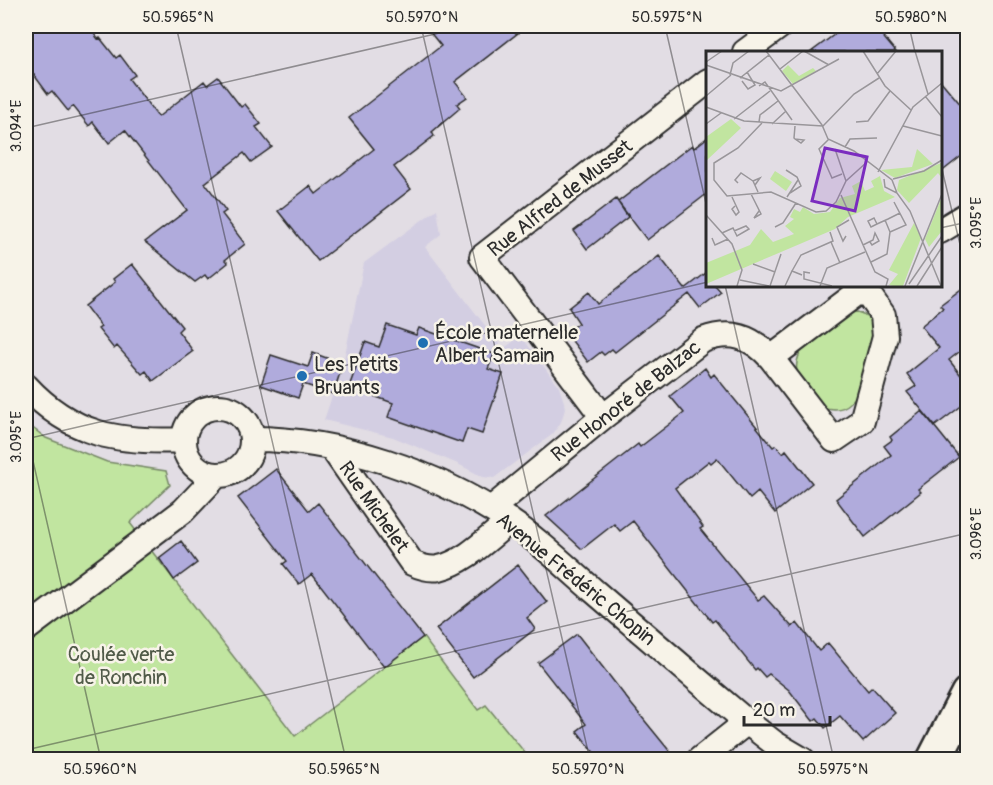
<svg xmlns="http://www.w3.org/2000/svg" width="993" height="785" font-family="Pangolin,sans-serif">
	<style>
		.built { fill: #d3cee2 }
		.green { fill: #c1e5a0; stroke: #768866; stroke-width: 1.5 }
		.building { fill: #b0abdc; stroke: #2b2b2b; stroke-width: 1.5 }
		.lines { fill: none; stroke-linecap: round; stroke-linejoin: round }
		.street-casing { stroke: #2b2b2b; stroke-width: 28 }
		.secondary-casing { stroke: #2b2b2b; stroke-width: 38 }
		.street { stroke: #f7f3e8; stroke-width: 24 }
		.secondary { stroke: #f7f3e8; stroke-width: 33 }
		.ticks { fill: none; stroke: #2b2b2b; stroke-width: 1.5; stroke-opacity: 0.45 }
		.poi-dot { fill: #1f6fb2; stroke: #f7f3e8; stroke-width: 2 }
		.labels { text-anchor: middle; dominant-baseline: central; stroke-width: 5; stroke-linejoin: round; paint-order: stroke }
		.street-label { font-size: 20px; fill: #2b2b2b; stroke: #f7f3e8 }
		.poi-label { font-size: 20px; fill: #2b2b2b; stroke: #f7f3e8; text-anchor: start }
		.park-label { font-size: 20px; fill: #505a48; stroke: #f7f3e8 }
		.inset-road { fill: none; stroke: #99969a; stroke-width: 1.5 }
		.view { fill: #7b2cbf; fill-opacity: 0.15; stroke: #7b2cbf; stroke-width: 3 }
		.inset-edge { fill: none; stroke: #2b2b2b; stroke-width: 3 }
		.neatline { fill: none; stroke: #2b2b2b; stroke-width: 2 }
		.ticks-label { font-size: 15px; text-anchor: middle; fill: #2b2b2b }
	</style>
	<rect width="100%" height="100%" fill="#e2dde4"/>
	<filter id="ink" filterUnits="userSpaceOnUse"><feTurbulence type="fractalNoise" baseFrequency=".0167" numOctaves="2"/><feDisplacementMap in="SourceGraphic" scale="12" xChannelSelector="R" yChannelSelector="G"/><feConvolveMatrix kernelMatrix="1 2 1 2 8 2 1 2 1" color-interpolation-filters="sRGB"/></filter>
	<g filter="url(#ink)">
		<path class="built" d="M437,209L441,234L425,247L503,349L521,336L559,387L564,402L565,409L561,422L553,434L494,478L483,477L458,464L393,437L324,420L343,364L364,263Z"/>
		<path class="green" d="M857,312C867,315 874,319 875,331L857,394C849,408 839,412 822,407C806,387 785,373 804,347L849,313Z
			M26,423L46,438L107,462L166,471L170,485L130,523L295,736L423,637L478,710L486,705L530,759H26Z"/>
		<path class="building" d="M26,26H88L98,39L100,38L116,58L120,55L135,75L129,79L158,117L204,81L207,85L218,77L241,107L245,104L261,124L256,127L272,147L251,162L244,153L205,183L226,211L222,214L245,244L225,260L228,263L208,279L205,275L195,282L145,242L187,210L125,130L109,143L93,122L89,126L73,106L68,111L52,91L48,94L26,64Z
			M425,26H527L455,82L467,97L457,104L460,108L432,132L434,136L394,167L411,189L318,261L278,211L310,186L316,194L374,149L349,118L441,46Z
			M846,26H874L896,52H811Z
			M940,80L968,113V151L940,173Z
			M708,137V193L647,240L618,202L692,145L694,148Z
			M616,199L628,217L587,249L574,231Z
			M659,256L685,289L706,273L708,276V285H715L721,292L700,308L689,294L615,352L612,349L604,355L601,352L588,362L566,333L579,323L569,308L589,292L598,304Z
			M132,264L182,327L178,331L193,351L153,381L146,371L142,374L117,346L114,349L98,329L101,327L85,306L115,282L113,279Z
			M968,284V345L949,360L968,384V401L935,426L907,392L916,386L907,374L939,348L921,326L943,308L940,305Z
			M387,325L416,335L419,328L494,354L488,369L503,374L482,434L467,429L462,443L388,417L393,403L349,387L365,342L379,347Z
			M313,353L343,364L333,394L303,384L298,398L261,385L271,355L308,367Z
			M705,368L711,377L714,374L773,447L776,445L783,453L786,450L812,483L775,513L758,492L750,499L717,458L711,463L709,461L675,488L703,527L700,529L758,600L764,596L792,627L797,623L819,651L828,643L868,691L872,687L895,713L863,742L840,716L825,728L817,718L813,721L789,690L769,674L765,677L757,668L755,670L715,620L712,622L633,521L620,531L614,524L582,549L546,516L638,444L640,447L684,413L670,396Z
			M922,411L959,457L918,489L921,492L865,537L836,499L891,455L884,446L892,440L890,437Z
			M276,469L309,511L318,503L423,637L384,667L312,574L299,584L283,564L287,561L238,498Z
			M181,541L197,563L174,580L159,558Z
			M518,565L547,602L527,618L535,629L473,677L436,629Z
			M577,634L632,705L676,759H599L577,731L586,724L538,663Z"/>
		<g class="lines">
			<defs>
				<path id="street" d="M745,52L780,26
					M940,231L968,214
					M771,358L834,440L862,421L885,336L883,315L864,288
					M26,386C72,436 119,443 184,440
					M184 441a34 34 0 1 1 68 0a34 34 0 1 1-68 0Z
					M603,417L482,257L708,81
					M252,439C340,439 435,472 508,520C539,540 567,568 595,592C646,636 696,679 747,722L774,743L803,760
					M332,448L412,563C421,567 430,570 439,568C466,562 489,537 510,521
					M491,509L603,417L703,340C731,330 751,336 771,358L868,285
					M26,629L183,511L217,475
					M699,760L747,722"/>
				<path id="secondary" d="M934,760L968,694"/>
			</defs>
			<use href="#street" class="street-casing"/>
			<use href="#secondary" class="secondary-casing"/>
			<use href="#street" class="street"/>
			<use href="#secondary" class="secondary"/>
		</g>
	</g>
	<path class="ticks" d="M176,26L346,760M421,26L590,760M665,26L708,212M909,26L915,52M26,128L470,26M940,161L968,278M940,228L968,222M725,285L834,760M26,430L101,760M26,439L708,282M26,750L968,533"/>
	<g class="poi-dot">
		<circle cx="423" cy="343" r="6"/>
		<circle cx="302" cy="376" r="6"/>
	</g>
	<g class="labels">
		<g class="street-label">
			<text transform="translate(560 198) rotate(-38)">Rue Alfred de Musset</text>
			<text transform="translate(626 401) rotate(-38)">Rue Honoré de Balzac</text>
			<text transform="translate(374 507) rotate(55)">Rue Michelet</text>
			<text transform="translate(576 579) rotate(39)">Avenue Frédéric Chopin</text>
		</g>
		<g class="poi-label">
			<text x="435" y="332">École maternelle<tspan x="435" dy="23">Albert Samain</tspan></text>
			<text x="314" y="364">Les Petits<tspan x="314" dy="23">Bruants</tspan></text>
		</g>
		<g class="park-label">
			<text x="121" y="654">Coulée verte<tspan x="121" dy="23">de Ronchin</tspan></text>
		</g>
	</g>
	<g transform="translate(706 51)">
		<rect width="236" height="236" fill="#e2dde4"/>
		<path d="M82,14L93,25L107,17L110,20L87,33L76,20ZM25,68L35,77L0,110V86ZM211,98L227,113L189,127L175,119L206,116ZM235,112V126L232,122L203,152L191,139L193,129ZM69,120L86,131L80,140L64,128ZM174,125L178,140L189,146L142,166L129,178L0,233V212L44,194L55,178L67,191L88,183L79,175L88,168L84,166L88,158L94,161L97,156L108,163L124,161L134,147L149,143L146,135L155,130L159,140L168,136L165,130ZM235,148V181L223,196L219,188ZM208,172L215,187L197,235H187L183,234L192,223L183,219Z" fill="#c1e5a0"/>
		<path class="inset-road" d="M60,0L116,74L122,88L148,100L186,129L191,142M98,0L123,14M157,0L179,35L205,59M209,0L222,43M0,11L16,0M0,14L75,40L133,8M74,18L97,0M171,23L190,0M24,24L27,12L43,0M34,27L63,4M36,30L42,38L49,34L41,21M53,35L59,31L86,69M0,45L25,24M219,45L236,66M0,56L38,70L117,75M28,68L64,40M53,71L54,64L72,50M150,71L162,70L184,40M56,72L32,97L8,112V129L21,145L65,141L110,161L120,160L130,151L140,130L161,111M0,73L15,62M66,73L80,60M89,75L88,87L89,88L95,92L98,89L89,88M117,75L148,43L173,27M197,75L236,85M123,88L113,98L126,127L136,123M139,96L144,88L171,87M129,98L140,130M80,119L91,126L95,135L84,142M172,121L207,56L236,32M178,128L179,136L191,142L204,160L235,235M187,128L218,120L236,109M32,132L29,129L35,122L47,130M49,134L54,127L47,130L52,141M45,143L55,163L48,167L53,160M135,144L169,221L182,228L180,235M26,146L33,161L30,164L26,158L29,155M81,146L92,129M0,164L26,193L36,219L31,235M171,173L168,167L162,170L165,176L171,173L182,168L194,162M69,176L77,172L90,152M184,181L200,174L188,151M16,182L27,177L31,185L43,178L40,175L28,180M140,185L137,190L131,176L143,169M6,187L9,194L22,188M125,191L134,212M157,194L167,189L169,182L173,190L166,194L164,191M165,211L181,203L184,181L179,169M47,213L69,221M86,220L95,204L127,190L124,181M104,222L98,221V228L126,235M34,229L63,235M203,233L236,185M64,235L75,203M79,235L86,220L96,224M114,235L121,217L159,201M199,235L236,143M211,235L236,196"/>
		<path class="view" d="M119,97L161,106L149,160L106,150Z"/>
		<rect width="236" height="236" class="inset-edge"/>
	</g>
	<rect width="993" height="785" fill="none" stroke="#f7f3e8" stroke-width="66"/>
	<path d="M744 716v9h86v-9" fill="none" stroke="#2b2b2b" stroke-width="3"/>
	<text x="753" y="716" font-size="18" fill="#2b2b2b" stroke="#f7f3e8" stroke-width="4.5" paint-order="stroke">20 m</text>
	<rect x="33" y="33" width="927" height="719" class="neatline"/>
	<g class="ticks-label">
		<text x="178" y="22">50.5965°N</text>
		<text x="422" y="22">50.5970°N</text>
		<text x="667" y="22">50.5975°N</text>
		<text x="911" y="22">50.5980°N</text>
		<text transform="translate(16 126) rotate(-90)" y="5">3.094°E</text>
		<text transform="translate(976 223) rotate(-90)" y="5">3.095°E</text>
		<text transform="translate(16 437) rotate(-90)" y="5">3.095°E</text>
		<text transform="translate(976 534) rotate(-90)" y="5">3.096°E</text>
		<text x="100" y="774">50.5960°N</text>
		<text x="344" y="774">50.5965°N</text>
		<text x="588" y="774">50.5970°N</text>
		<text x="833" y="774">50.5975°N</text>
	</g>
</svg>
